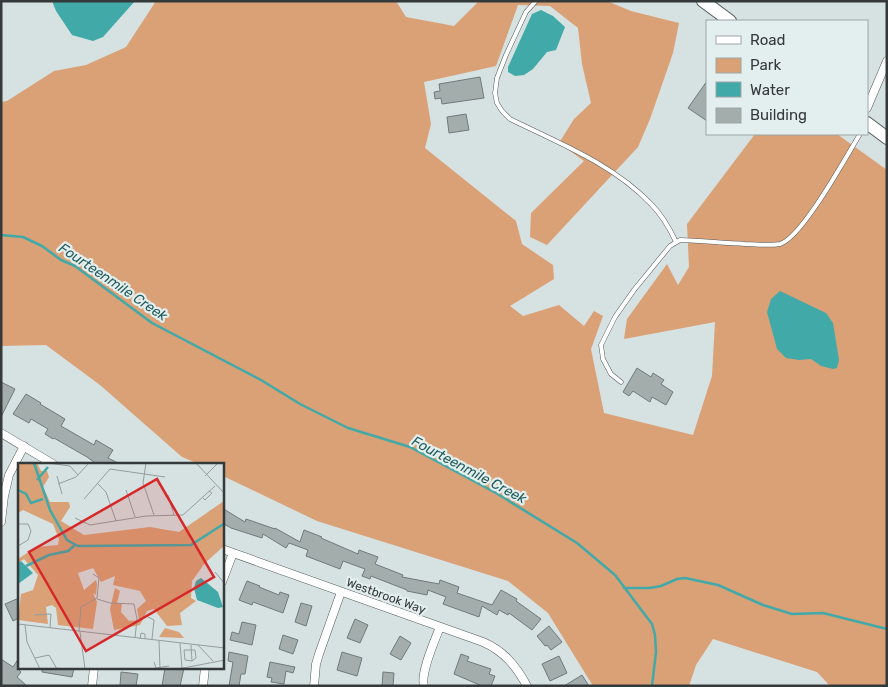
<svg xmlns="http://www.w3.org/2000/svg" width="888" height="687" font-family="Rubik,sans-serif">
	<style>
		.green { fill: #daa076 }
		.water { fill: #41aaa8 }
		.lines { fill: none; stroke-linecap: round; stroke-linejoin: round }
		.stream { stroke: #41aaa8; stroke-width: 2.5 }
		.building { fill: #a2adac; stroke: #707a7a }
		.lane-casing { stroke: #525c5b; stroke-width: 5 }
		.street-casing { stroke: #525c5b; stroke-width: 9 }
		.primary-casing { stroke: #525c5b; stroke-width: 14 }
		.lane { stroke: #fff; stroke-width: 4 }
		.street { stroke: #fff; stroke-width: 8 }
		.primary { stroke: #fff; stroke-width: 12 }
		.labels { text-anchor: middle; dominant-baseline: central; stroke-width: 4.5; stroke-linejoin: round; paint-order: stroke }
		.street-label { font-size: 12px; fill: #343939; stroke: #e3efee }
		.water-label { font-size: 14px; font-style: italic; fill: #225c5b; stroke: #e3efee }
		.inset-river { fill: none; stroke: #41aaa8; stroke-width: 2.5 }
		.inset-road { fill: none; stroke: #959e9e; stroke-width: 1 }
		.view { fill: #d62828; fill-opacity: 0.15; stroke: #d62828; stroke-width: 2.5 }
		.inset-edge { fill: none; stroke: #343939; stroke-width: 2.5 }
	</style>
	<rect width="100%" height="100%" fill="#d6e1e1"/>
	<path class="green" d="M156,1H396L406,17L454,26L479,1H607L631,11L679,23L673,53L650,119L638,147L547,245L530,237L531,213L584,161L559,143L574,119L591,103L582,64L578,28L550,6L518,5L496,66L424,82L431,124L425,148L516,221L522,244L553,265L554,279L510,306L523,316L559,305L584,326L594,311L603,316L591,349L604,413L693,435L712,376L715,322L624,339L627,319L667,264L678,285L689,267L687,224L755,134H837L887,170V686H830L817,672L713,639L696,665L689,686H593L548,613L508,581L317,521L223,476L222,464H199L182,457L100,385L46,345L1,346V102L7,101L54,71L86,65L126,47Z"/>
	<path class="water" d="M52,1H135L103,37L93,41L72,35L56,11Z
		M541,10L553,16L565,27L556,50L547,52L533,69L524,75L515,76L508,72V67L532,14Z
		M780,291L826,313L833,323L839,360L837,368L833,369L821,366L811,359L799,360L786,358L777,349L767,312L771,299Z"/>
	<g class="lines">
		<path class="stream" d="M1,235L23,237L42,246L61,260L75,266L152,323L261,380L300,404L348,428L410,447L496,493L577,543L615,575L652,624L655,635L656,652L652,686
			M624,588H650L661,586L677,579L685,578L718,585L763,605L792,614L823,613L887,629"/>
	</g>
	<path class="building" d="M480,77L484,98L442,104L441,98L435,99L434,92L440,91L439,84Z
		M707,81V121L688,108Z
		M466,114L469,130L449,133L447,117Z
		M637,368L651,377L653,373L664,380L661,384L673,392L666,405L652,397L650,402L633,391L629,396L623,392Z
		M1,382L15,389L1,417Z
		M26,394L41,403L40,404L65,419L61,426L94,445L96,440L113,450L108,458L120,464H93L94,462L87,457L54,438L53,439L45,434L48,429L31,419L29,423L13,414Z
		M222,508L245,522L246,519L275,529V528L300,542L304,530L322,537L321,538L358,554L359,550L378,557L375,564L403,575L402,577L439,584L440,580L459,587L457,593L492,605L501,590L517,599L516,601L541,619L532,630L509,613L508,615L499,610L497,615L482,606L479,617L443,604L446,597L428,590L427,595L407,591V590L371,576L370,579L362,576L365,569L343,561L340,569L306,556L308,550L289,543L286,548L263,534L262,538L231,528L222,523Z
		M247,581L260,586L259,587L279,595L280,592L289,595L283,613L253,602L252,605L239,600Z
		M19,598V618L13,621L5,604Z
		M301,603L312,606L306,626L295,622Z
		M355,619L368,625L360,643L347,638Z
		M242,622L256,625L252,645L230,640L232,632L239,634Z
		M549,626L562,642L551,650L547,645L545,646L537,636Z
		M283,635L298,640L293,654L279,649Z
		M400,636L411,643L401,660L390,654Z
		M229,652L248,656L245,674H241L239,686H229L233,662L228,661Z
		M342,652L362,658L357,676L337,670Z
		M461,654L469,657L467,661L491,669L489,674L495,676L491,686H482L454,674Z
		M559,656L567,673L550,681L542,664Z
		M19,658V670L21,672L17,677L27,686H1V659L13,667Z
		M270,662L295,667L293,673L286,671L284,684L271,682L272,678L267,677Z
		M42,668H74L72,677L42,672Z
		M165,668H184L180,686H162Z
		M121,672L138,674L136,686H120Z
		M383,672L394,673L393,686H382Z
		M582,675L589,686H564Z"/>
	<g class="lines">
		<defs>
			<path id="lane" d="M536,1L526,12L506,55L497,78L495,93L497,103L502,111L510,119C559,143 613,164 651,204C662,215 670,229 676,242
				M621,382L611,374L603,359L601,345L615,317L634,290L670,246L680,240C702,241 724,243 745,244C755,244 770,246 780,244C802,238 847,155 860,134"/>
			<path id="street" d="M867,108L887,61
				M1,433L53,464
				M1,522L4,496L9,475L24,446
				M222,549L483,642C504,651 516,666 527,686
				M222,582L233,553
				M92,686L94,668
				M203,686L205,668
				M314,686L316,664L319,654L341,592
				M424,686C420,673 435,640 440,627"/>
			<path id="primary" d="M703,1L730,21
				M867,123L887,138"/>
		</defs>
		<use href="#lane" class="lane-casing"/>
		<use href="#street" class="street-casing"/>
		<use href="#primary" class="primary-casing"/>
		<use href="#lane" class="lane"/>
		<use href="#street" class="street"/>
		<use href="#primary" class="primary"/>
	</g>
	<g class="labels">
		<g class="street-label">
			<text transform="translate(386 596) rotate(20)">Westbrook Way</text>
		</g>
		<g class="water-label">
			<text transform="translate(113 282) rotate(34)">Fourteenmile Creek</text>
			<text transform="translate(469 470) rotate(28)">Fourteenmile Creek</text>
		</g>
	</g>
	<g transform="translate(18 463)">
		<rect width="206" height="206" fill="#d6e1e1"/>
		<path d="M1,0H19L23,8H29L31,14L25,24L32,39H51L52,44L43,58L66,72L132,64L161,69L206,38V83L187,100L174,118L173,135L178,138L162,150L164,162L149,163L136,146L129,148L122,162L96,167L92,146L97,125L102,128L99,140H104L103,149L111,158L121,157L119,146L128,138L122,128L95,122L97,113L83,119L75,105L60,110L66,127L78,117L79,121L78,132L75,130L79,139L75,166L40,162L38,145L34,142L28,144L30,161L0,157L3,131L15,127L20,112L6,96L0,100V96L18,84L40,82L41,76L35,61L5,47L0,50ZM147,165L161,169L166,175L141,174Z" fill="#daa076"/>
		<path d="M3,98L15,110L0,121V100ZM183,115L200,129L205,144L200,145L179,137L176,125L178,118Z" fill="#41aaa8"/>
		<path class="inset-river" d="M16,0L32,47L49,77L60,83L173,82L207,60M19,17L30,4M0,27L8,31L13,40L25,36M8,103L31,92L50,88L57,82"/>
		<path class="inset-road" d="M30,0L52,3L60,12M128,0L125,20L136,52M178,0L207,31M39,13L44,31M187,13L200,0M79,20L88,29L98,58M40,21L58,14L71,0M108,27L117,54M150,32L156,52M185,35L187,37L194,30L191,28M66,36L92,6L147,14M57,55L72,62L128,53L165,52L197,23M0,61H10L13,68L10,77L0,83M197,109L207,121M79,136L92,140L116,141L119,156L117,175M16,152L33,151L32,165M130,154L136,157L134,176M0,161L207,185M7,162L9,179L22,206M61,168L63,144L79,135L81,115L75,111M62,169L67,206M122,176L123,170L127,171V176M141,178L142,206M162,180L164,205M173,182L174,198M180,182L195,198M173,187H166L167,197L174,198M173,187H177L178,195L174,198M17,195L31,192L39,206M136,199L138,205L151,203M160,206L207,197"/>
		<path class="view" d="M139,16L196,114L68,188L11,89Z"/>
		<rect width="206" height="206" class="inset-edge"/>
	</g>
	<rect width="888" height="687" fill="none" stroke="#343939" stroke-width="5"/>
	<rect x="706" y="20" width="162" height="115" fill="#e3efee" stroke="#9da6a6"/>
	<rect x="716" y="36" width="25" height="8" fill="#ffffff" stroke="#9da6a6"/>
	<text x="750" y="45" font-size="15" fill="#343939">Road</text>
	<rect x="716" y="58" width="25" height="15" fill="#daa076" stroke="#9da6a6"/>
	<text x="750" y="70" font-size="15" fill="#343939">Park</text>
	<rect x="716" y="82" width="25" height="15" fill="#41aaa8" stroke="#9da6a6"/>
	<text x="750" y="95" font-size="15" fill="#343939">Water</text>
	<rect x="716" y="108" width="25" height="15" fill="#a2adac" stroke="#9da6a6"/>
	<text x="750" y="120" font-size="15" fill="#343939">Building</text>
</svg>
